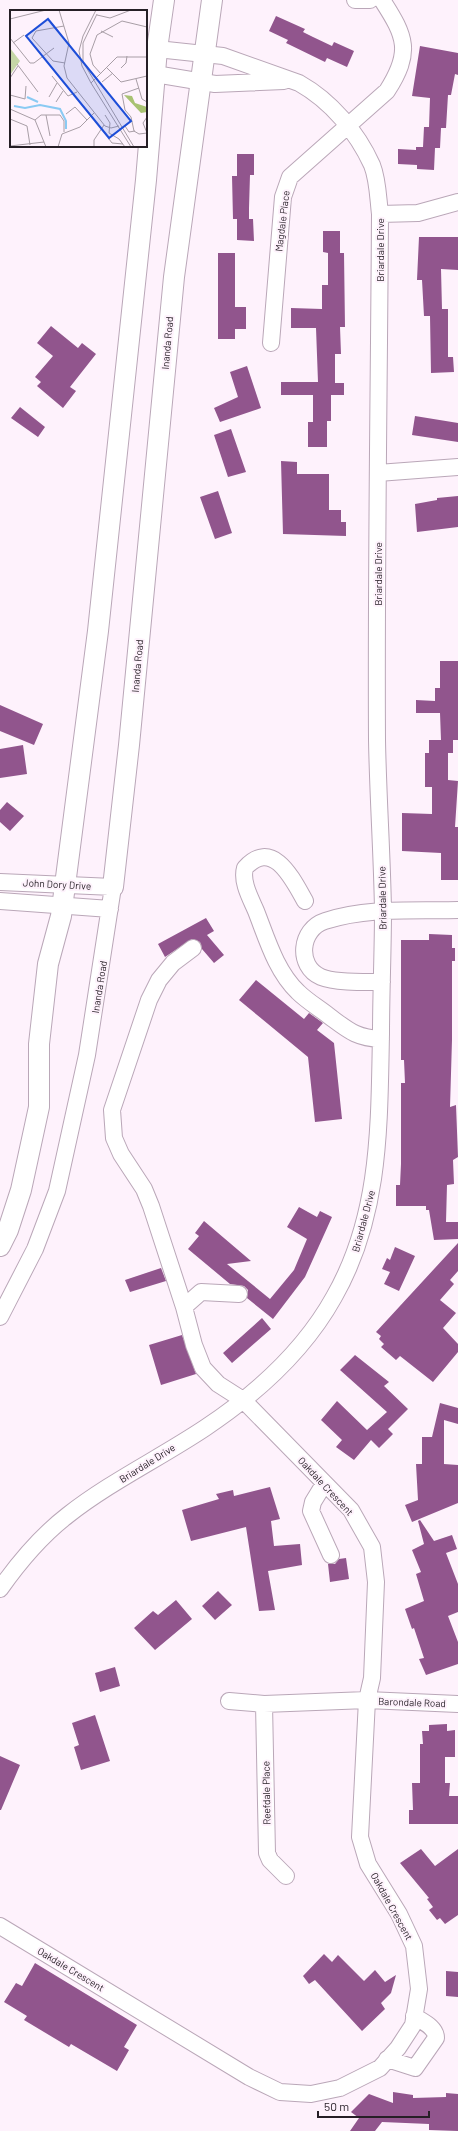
<svg xmlns="http://www.w3.org/2000/svg" width="458" height="2131" font-family="Barlow,sans-serif">
	<style>
		.building { fill: #91558d }
		.lines { fill: none; stroke-linecap: round; stroke-linejoin: round }
		.minor-casing { stroke: #baa7b8; stroke-width: 18 }
		.major-casing { stroke: #baa7b8; stroke-width: 22 }
		.minor { stroke: #fff; stroke-width: 16 }
		.major { stroke: #fff; stroke-width: 20 }
		.labels { text-anchor: middle; dominant-baseline: central; stroke-width: 4; stroke-linejoin: round; paint-order: stroke }
		.street-label { font-size: 10px; fill: #261f26; stroke: #fef2fc }
		.inset-river { fill: none; stroke: #8acaf3; stroke-width: 2 }
		.inset-road { fill: none; stroke: #a89ea6; stroke-width: 1 }
		.view { fill: #1d4ed8; fill-opacity: 0.15; stroke: #1d4ed8; stroke-width: 2 }
		.inset-edge { fill: none; stroke: #261f26; stroke-width: 2 }
	</style>
	<rect width="100%" height="100%" fill="#fef2fc"/>
	<path class="building" d="M276,16L305,29L303,32L313,37L332,46L334,42L354,51L347,67L327,58L325,62L286,43L288,40L269,31Z
		M420,46L458,53V75L455,74L451,95H448L446,128H441L440,148H435L434,170L417,169V165L398,164V149L416,150V147H423L424,127H429L430,98L412,96Z
		M237,154H254V175H250L249,208V219H253L254,241L237,240V219H233L232,176H237Z
		M323,231H340V253H344L345,327H340L341,354H335V383H344V395H331V421H327V447H308V422H313V395H281V382H318L316,328H291V308L322,309V285H328V253L323,252Z
		M419,237H458V270L441,269L442,309H448V357H453L454,372L431,373L430,316H424L422,280H417Z
		M218,253H235V307H246V329H235V339H218Z
		M51,326L78,348L82,343L96,354L70,387L76,391L63,408L37,386L41,382L35,377L53,356L37,343Z
		M247,366L261,408L220,422L214,408L238,397L230,372Z
		M20,407L45,427L38,437L11,418Z
		M415,416L458,423V442L412,435Z
		M231,429L246,472L228,477L214,435Z
		M281,461L297,462V474H329V510H341V522H346V536L283,534Z
		M218,491L232,533L215,539L200,497Z
		M458,496V527L417,532L415,504L437,500V498Z
		M440,661H458V740H453V753H448V780L458,781L455,827H458V880H441V853L402,851V813L432,814V787H425V753H429V740H441L440,713H416V700L435,701V688H440Z
		M0,705L43,724L34,745L0,731Z
		M23,745L27,774L0,778V749Z
		M7,802L24,816L10,831L0,822V810Z
		M206,918L214,931L207,935L224,955L214,963L202,949L200,942L192,939L165,957L158,944Z
		M429,934L452,935V948H455V961H452V1040L450,1107L456,1105L458,1157L453,1160L454,1184L447,1185L446,1222H458V1239L434,1240L429,1210H426V1206H396V1185H400L401,1164V1083H405L404,1060H401V940H429Z
		M256,980L304,1019L309,1013L323,1023L317,1030L334,1043L342,1119L315,1122L308,1057L239,1000Z
		M299,1207L317,1217L320,1211L332,1217L305,1277L273,1319L247,1298L248,1290L244,1286L230,1284L188,1249L199,1236L195,1233L204,1221L251,1261L227,1264L270,1299L294,1270L307,1239L287,1227Z
		M458,1243V1271L450,1280L454,1284L440,1300L456,1313L443,1328L458,1344V1352L433,1382L400,1356L396,1360L381,1347L384,1344L379,1339L381,1336L376,1332Z
		M395,1247L415,1256L399,1291L384,1284L390,1272L382,1269L387,1258L390,1260Z
		M161,1268L166,1281L130,1292L125,1280Z
		M262,1318L271,1329L232,1363L223,1353Z
		M182,1335L196,1374L161,1385L149,1345Z
		M355,1355L389,1382L384,1386L408,1409L388,1429L393,1434L379,1448L371,1440L354,1460L336,1447L342,1440L321,1420L337,1401L367,1430L387,1412L340,1370Z
		M440,1403L458,1408V1424L444,1420V1464L458,1465V1503L412,1522L405,1505L418,1500L416,1464H422V1437H432Z
		M270,1487L280,1519L271,1521L274,1546L300,1544L302,1565L268,1571L275,1610L259,1611L246,1527L191,1541L182,1510L219,1499L216,1494L233,1490L234,1496Z
		M420,1520L434,1541L452,1535L457,1549L446,1553L458,1584V1612L448,1616L458,1642V1664L426,1675L419,1659L424,1658L414,1628L412,1629L405,1609L424,1601L416,1574L421,1572L412,1550L424,1544L418,1521Z
		M346,1558L349,1579L330,1582L328,1564H335L339,1559Z
		M218,1591L232,1605L215,1620L202,1606Z
		M176,1600L192,1619L155,1650L134,1628L153,1611L158,1615Z
		M115,1667L120,1686L100,1692L95,1673Z
		M95,1715L110,1761L81,1770L74,1747L79,1745L72,1723Z
		M447,1724V1731L455,1730V1757H445V1783H450L449,1796H458V1824H409V1810H413L412,1783H420V1744H423L422,1731H429V1725Z
		M0,1756L20,1765L1,1810H0Z
		M421,1849L435,1866L458,1849V1915L445,1924L440,1918L437,1920L429,1910L433,1907L427,1899L429,1898L400,1863Z
		M324,1954L332,1962L338,1955L364,1981L375,1970L385,1982L396,1975L391,1993L381,2003L385,2009L362,2031L315,1980L309,1984L303,1976Z
		M35,1963L137,2025L124,2047L129,2050L117,2071L71,2044L69,2047L24,2020L27,2016L4,2002L16,1983L22,1986Z
		M446,1971L458,1972V1997L446,1996Z
		M393,2092L413,2095V2098L446,2097V2093L458,2094V2131L429,2130V2124L382,2122L375,2131H350L359,2118L351,2112L369,2094L393,2103Z"/>
	<g class="lines">
		<defs>
			<path id="minor" d="M355,0H370
				M155,74L215,84L284,81
				M380,214L418,213L458,202
				M271,343L283,197L290,177L387,91C412,52 406,37 382,0
				M378,473L458,467
				M0,882L113,887L87,1055L57,1191L35,1249L0,1317
				M0,901L110,909
				M305,901C293,880 273,837 245,868C241,882 251,899 256,911C267,939 276,971 298,992C307,1001 319,1008 329,1016C348,1030 356,1038 381,1039
				M382,982C367,982 335,983 321,977C296,966 300,929 325,921C367,907 415,911 458,910
				M184,1307L201,1292L239,1294
				M324,1484L313,1502L311,1511L331,1555
				M0,1589C19,1562 42,1535 68,1515C110,1482 160,1458 205,1428C256,1394 304,1351 334,1297C381,1215 379,1125 381,1034C381,993 383,951 383,910C382,853 378,797 377,740C376,565 379,389 380,214C378,198 378,180 372,165C357,132 331,101 299,83L223,56L157,49
				M229,1701L264,1704L367,1700L458,1704
				M264,1704L267,1853L270,1860L286,1876
				M0,1926L249,2077L280,2092L311,2094L340,2088L380,2068L398,2048L413,2025L419,1989L414,1946L399,1914L368,1864L360,1837L367,1700L372,1678L376,1582L372,1547L351,1510L243,1400L218,1384L203,1368L194,1345L184,1307L151,1206L144,1189L121,1154L114,1138L112,1110L149,1000L159,980L173,963L193,948
				M387,2059L415,2068L436,2038C436,2027 423,2022 414,2016"/>
			<path id="major" d="M113,887L129,745L174,277L212,0
				M0,1246L8,1230L21,1190L39,1107V1044L48,964L61,916L98,631L146,180L157,49L164,0"/>
		</defs>
		<use href="#minor" class="minor-casing"/>
		<use href="#major" class="major-casing"/>
		<use href="#minor" class="minor"/>
		<use href="#major" class="major"/>
	</g>
	<g class="labels">
		<g class="street-label">
			<text transform="translate(282 221) rotate(-83)">Magdale Place</text>
			<text transform="translate(380 250) rotate(-90)">Briardale Drive</text>
			<text transform="translate(167 343) rotate(-85)">Inanda Road</text>
			<text transform="translate(378 574) rotate(-90)">Briardale Drive</text>
			<text transform="translate(137 666) rotate(-85)">Inanda Road</text>
			<text transform="translate(57 884) rotate(3)">John Dory Drive</text>
			<text transform="translate(382 898) rotate(-91)">Briardale Drive</text>
			<text transform="translate(99 987) rotate(-81)">Inanda Road</text>
			<text transform="translate(363 1221) rotate(-75)">Briardale Drive</text>
			<text transform="translate(147 1463) rotate(-32)">Briardale Drive</text>
			<text transform="translate(326 1486) rotate(47)">Oakdale Crescent</text>
			<text transform="translate(412 1702) rotate(2)">Barondale Road</text>
			<text transform="translate(266 1793) rotate(-91)">Reefdale Place</text>
			<text transform="translate(392 1906) rotate(61)">Oakdale Crescent</text>
			<text transform="translate(71 1969) rotate(31)">Oakdale Crescent</text>
		</g>
	</g>
	<g transform="translate(10 10)">
		<rect width="137" height="137" fill="#fef2fc"/>
		<path d="M0,38L10,51L0,65Z" fill="#c5d6a6"/>
		<path d="M114,85L122,86L125,93L137,97V102L131,103Z" fill="#a8c272"/>
		<path class="inset-river" d="M17,87L28,92M4,96L15,98L30,95L50,99L56,111V119"/>
		<path class="inset-road" d="M49,0L59,33L54,56L57,68L95,116L101,118L109,116M86,0L73,26L69,41L72,56L81,73L107,47H137M87,4L73,33V52L124,137M87,5L100,8L121,0M0,9L36,0M54,16L26,21L22,28L43,51L55,53M91,21L103,27M0,28L20,53H24L44,38M3,33L14,25M7,54L28,82M96,57L111,72L137,66M111,58L116,53L117,46M91,64L83,55L80,44L87,25L112,11L137,17M42,66L58,86L67,82M0,68L8,56M126,69L132,89L137,92M92,72L103,63M81,73L121,137M129,78L112,84L115,100L121,107L124,121L129,124L137,123L133,113L137,107M0,85L15,89L16,76M39,87L47,73M46,92L53,81M0,99L25,110L36,137M56,104L65,97L77,110M36,105L40,126M95,105L100,113L99,123L109,129L115,137M0,109L17,116L20,135M25,110L31,105H50L54,111V122M115,116L119,122L125,121M99,129L102,133L113,134M0,136L34,132M48,137L52,124L70,117L84,103M84,137V130L94,115"/>
		<path class="view" d="M38,9L121,111L99,128L16,26Z"/>
		<rect width="137" height="137" class="inset-edge"/>
	</g>
	<path d="M318 2111v6h111v-6" fill="none" stroke="#261f26" stroke-width="2"/>
	<text x="324" y="2111" font-size="12" fill="#261f26" stroke="#fef2fc" stroke-width="3" paint-order="stroke">50 m</text>
</svg>
